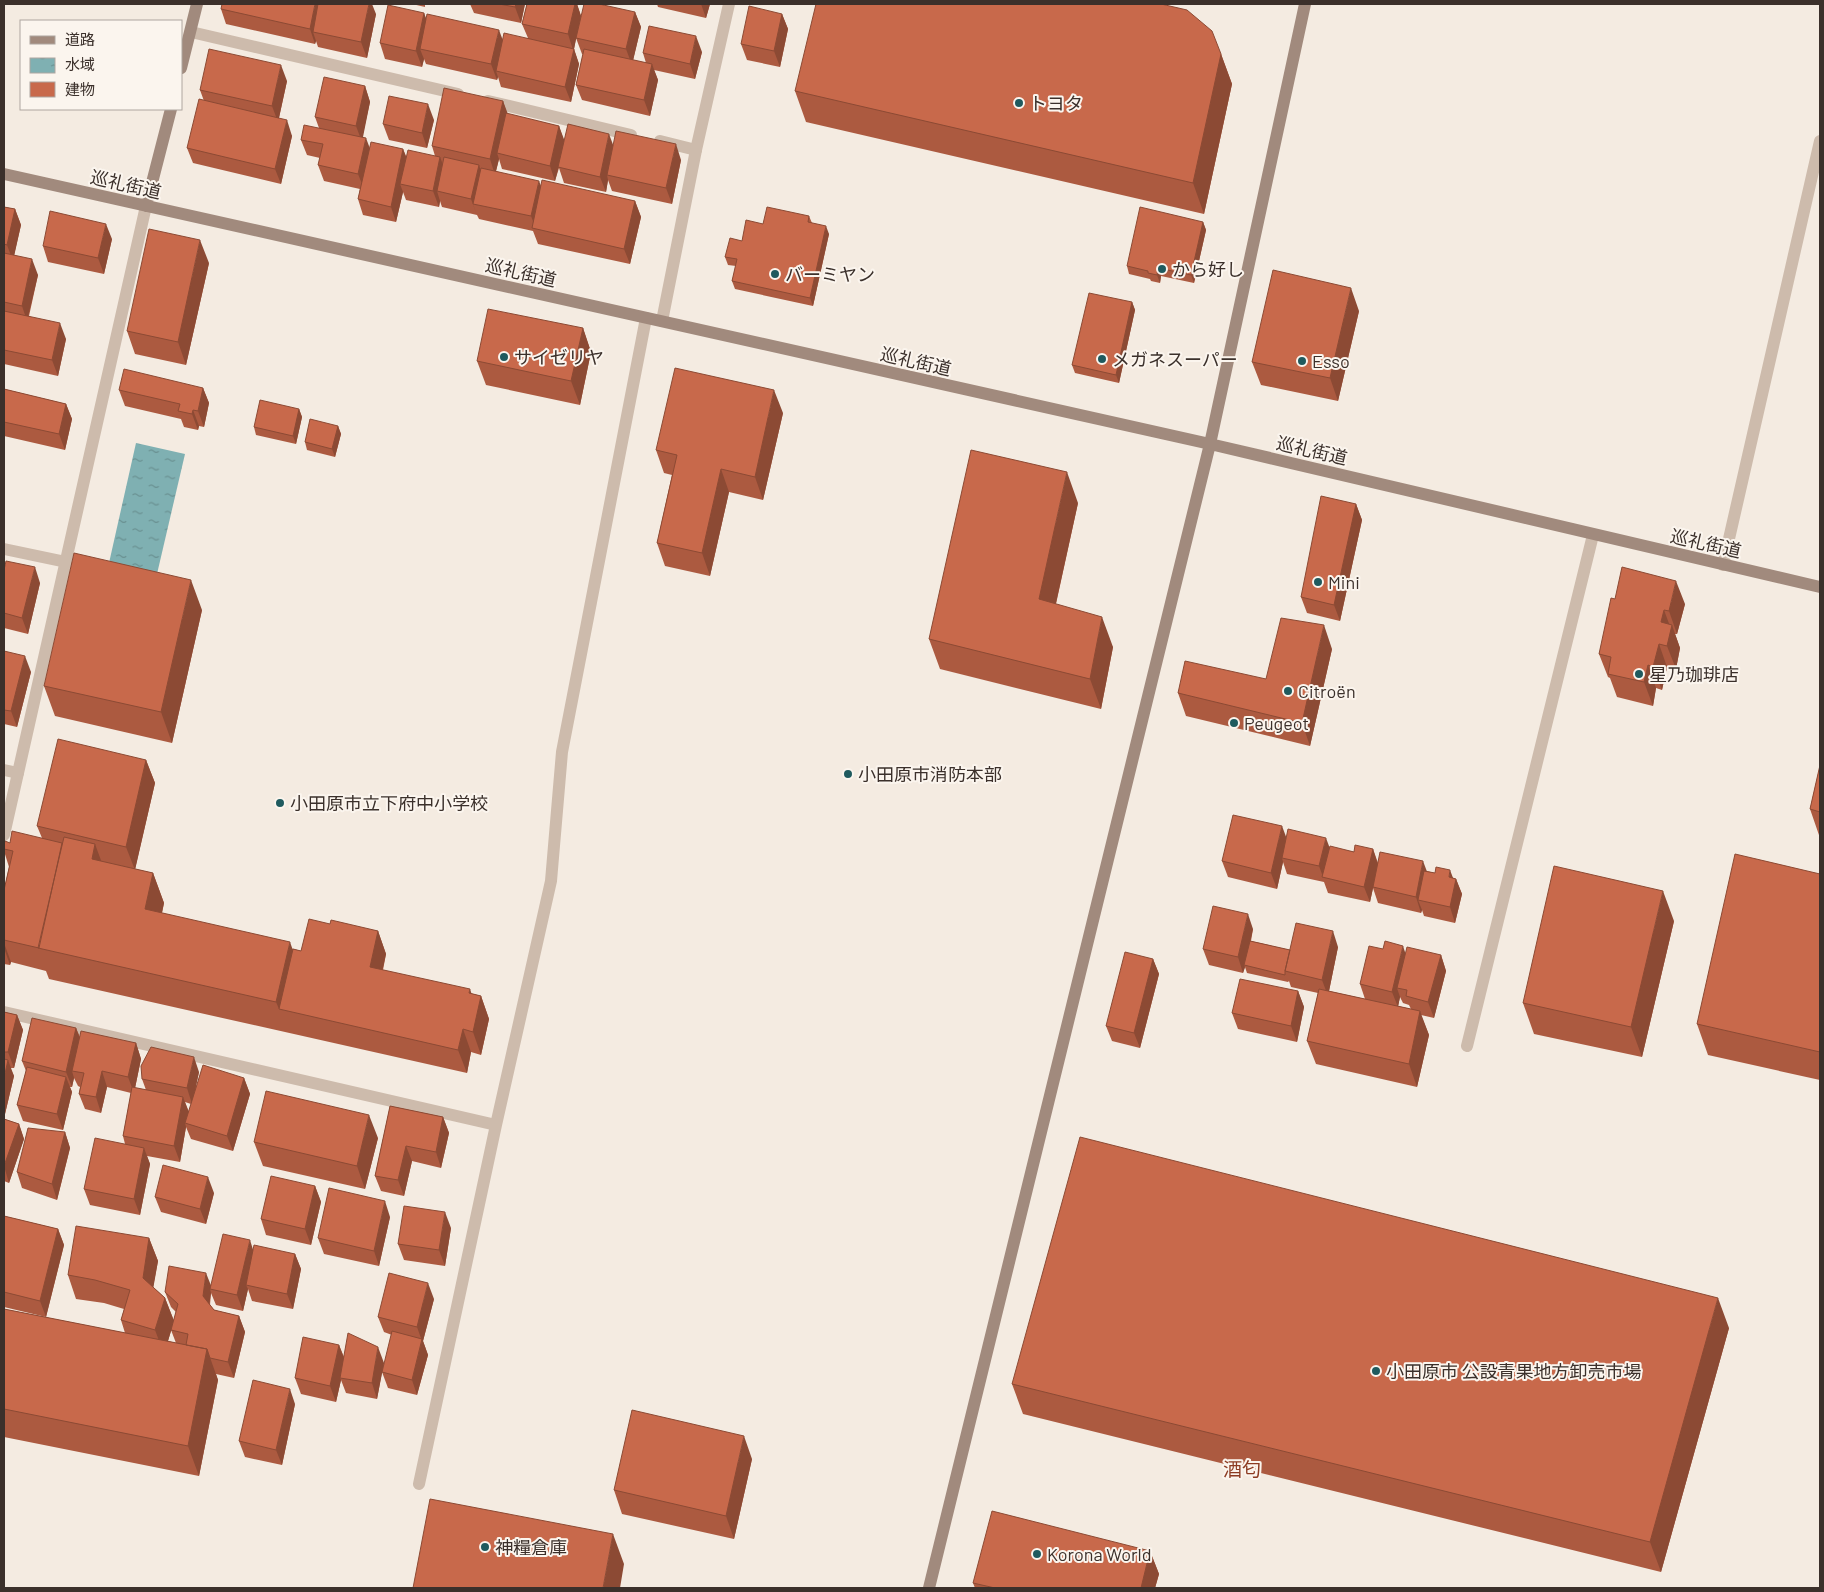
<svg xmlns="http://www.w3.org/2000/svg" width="1824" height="1592" font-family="Barlow,'Noto Sans JP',sans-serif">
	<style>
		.water { fill: url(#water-ripples) }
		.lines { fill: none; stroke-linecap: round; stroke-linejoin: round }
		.lane { stroke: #cdbbac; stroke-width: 12 }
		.street { stroke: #cdbbac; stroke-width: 12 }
		.secondary { stroke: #a18a7d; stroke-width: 12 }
		.wall { fill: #ac5a40; fill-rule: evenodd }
		.shaded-wall { fill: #8c4a34 }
		.building { fill: #c8694b; stroke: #8c4a34 }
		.poi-dot { fill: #1f5a5e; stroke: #fbf5ee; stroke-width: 2 }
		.labels { text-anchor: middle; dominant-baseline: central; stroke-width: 4; stroke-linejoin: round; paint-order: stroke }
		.poi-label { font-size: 18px; fill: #3b302b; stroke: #fbf5ee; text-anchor: start }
		.street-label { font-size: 18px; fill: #3b302b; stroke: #fbf5ee }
		.neighbourhood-label { font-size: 19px; fill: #8c3b22; stroke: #fbf5ee }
	</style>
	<defs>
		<pattern id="water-ripples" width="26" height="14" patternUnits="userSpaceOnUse" patternTransform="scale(1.25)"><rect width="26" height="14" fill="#7fb0b2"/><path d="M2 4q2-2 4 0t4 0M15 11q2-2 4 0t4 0" fill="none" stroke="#699091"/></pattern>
	</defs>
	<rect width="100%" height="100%" fill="#f4ebe1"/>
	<path class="water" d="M136,443L185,454L157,574L109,563Z"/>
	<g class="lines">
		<path class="lane" d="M191,32L458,94
			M488,101L631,135
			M660,141L696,150
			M4,549L66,562
			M4,770L18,773"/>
		<path class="street" d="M662,321L696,150L729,4
			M1723,565L1820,141
			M4,835L146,206
			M4,1012L496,1125
			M1467,1046L1593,535
			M419,1484L496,1125L551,881L562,752L646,318"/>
		<path class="secondary" d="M181,68L197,4
			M4,174L1210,444L1820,587
			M146,206L171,109
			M929,1588L1210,444L1305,4"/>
	</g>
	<path class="wall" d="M412,4H425V7Z
		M470,4H525L521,23L474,13Z
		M527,4H577L581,16L635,12L641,27L633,60L646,63L643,53L702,52L695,79L654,70L658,80L650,116L582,100L576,85L583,54H582L576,38L574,49L579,64L571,102L501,87L498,77L497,80L426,64L424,59L422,67L385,59L380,43L424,13L426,19L503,40L528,38L522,24Z
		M657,4H710L706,18L658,7Z
		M221,9L376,14L367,58L318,47L316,41L315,44L226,24Z
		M782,14L788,29L780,67L747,60L741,44Z
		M1221,54L1232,84L1204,214L806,122L795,91Z
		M287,81L279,118L292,136L281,184L193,163L187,148L204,101L200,90Z
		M365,86L370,102L362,138L369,148L403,149L406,156H435L432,146L503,101L507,114L559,126L564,141L613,145L681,160L672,204L612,191L608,180L606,192L564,183L559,168L555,181L502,169L499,159L496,171L541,186L635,201L641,217L630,264L538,244L533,231L479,219L477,215L442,207L440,201L439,207L406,200L403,192L396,222L363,215L358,199L360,189L324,181L318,165L320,158L307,155L301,140L319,128L315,117Z
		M434,120L427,148L389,140L383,124Z
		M4,207L15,209L21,225L14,255L38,275L29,316L66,339L58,376L4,364Z
		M809,216L812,223L829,234L813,306L735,289L732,281L736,266L728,265L725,257L742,241L763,224Z
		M1203,222L1206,230L1194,283L1161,276L1160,283L1151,281L1150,279L1129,274L1127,266Z
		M112,239L104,274L48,262L43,246Z
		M209,263L186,365L135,354L127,331Z
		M1132,302L1135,310L1119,383L1075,373L1072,365Z
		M1359,311L1338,401L1261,385L1252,362Z
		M583,328L591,352L580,405L486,385L477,361Z
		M203,388L209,403L204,427L199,426L198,430L184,427L181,419L125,406L119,390Z
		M4,389L66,404L72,419L65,450L4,436Z
		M299,409L302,417L296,444L256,435L254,427Z
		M783,413L763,500L729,492L710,576L665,566L657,543L672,475L664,473L656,450Z
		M338,426L341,434L335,457L307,450L305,442Z
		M1078,503L1056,604L1113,647L1101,709L940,669L929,639Z
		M1356,504L1362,520L1340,621L1307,613L1301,597Z
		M4,570L40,583L28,634L4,628Z
		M1615,599L1685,604L1677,634H1675L1680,648L1676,669L1667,667L1662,690L1656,688L1653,706L1617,697L1610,678L1608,677L1599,654Z
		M202,610L172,743L55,716L44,686Z
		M1332,649L1310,746L1186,716L1178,693L1266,679Z
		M4,651L31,672L17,727L4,724Z
		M146,760L155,783L135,869L153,873L164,903L162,913L301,951L330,924L378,931L386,954L383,970L481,996L489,1019L481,1055L471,1052L467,1073L49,979L46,971L11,962L10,965L4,964V890L9,867L4,851V845L10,843L42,838L37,826Z
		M1820,765V838L1810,809Z
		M1286,838L1329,847L1354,852L1373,849L1378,863L1427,871L1456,879L1462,894L1455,923L1424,916L1422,910L1421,913L1378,903L1373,888L1370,902L1328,893L1324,882L1287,874L1283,862L1277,889L1228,877L1222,861Z
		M1820,874V1080L1708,1055L1697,1024Z
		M1674,921L1642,1057L1534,1034L1523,1003Z
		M1253,929L1251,941L1290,950L1338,947L1329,991L1365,999L1360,984L1406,954L1441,955L1446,971L1434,1018L1421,1015L1429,1035L1417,1087L1316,1064L1307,1041L1318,993L1291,987L1289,981L1288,982L1247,973L1245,967L1243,973L1209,965L1203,949ZM1400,997L1403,1003L1409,1005L1411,1009L1398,1006Z
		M1153,959L1159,974L1140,1048L1112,1041L1106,1026Z
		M1298,991L1304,1007L1297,1042L1238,1029L1232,1013Z
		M4,1012L17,1015L23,1030L14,1068H10L14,1076L5,1114H4Z
		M76,1028L80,1037L136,1043L141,1059L135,1088L146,1090L142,1079L199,1072L196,1086L244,1078L250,1094L233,1151L191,1139L186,1127L180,1162L147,1156L150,1164L140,1215L90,1205L84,1189L125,1144L123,1136L131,1093L107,1087L101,1113L85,1109L79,1094L80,1087L78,1086L74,1078L72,1087H70L72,1092L63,1130L23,1121L17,1105L26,1071L22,1061ZM185,1102L191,1104L189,1112Z
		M390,1106L443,1117L449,1133L441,1168L412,1161L404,1196L381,1191L375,1176Z
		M4,1119L19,1124L24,1139L9,1183L4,1181Z
		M65,1132L70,1148L57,1200L22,1188L17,1172Z
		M378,1138L365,1189L263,1166L254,1142Z
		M315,1186L321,1202L311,1245L266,1235L261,1219Z
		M214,1193L206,1224L161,1212L155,1197Z
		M4,1216L58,1229L64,1245L46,1317L4,1307Z
		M390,1217L379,1266L324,1254L318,1238Z
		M451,1228L445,1266L404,1260L398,1244Z
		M149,1238L158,1261L153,1287L165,1298L174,1321L168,1341L176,1343L171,1330L176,1312L171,1307L165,1292L211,1285L253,1250L295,1254L301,1269L293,1309L252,1301L248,1289L243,1311L216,1305L211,1293L210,1305L214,1310L239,1316L245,1332L234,1378L216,1374L218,1380L199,1476L4,1437V1309L125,1333L121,1320L124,1309L104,1303L76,1299L68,1275Z
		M434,1299L423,1341L428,1355L417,1395L388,1388L382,1372L377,1399L346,1393L341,1380L336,1402L301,1394L295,1378L339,1345L344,1357L384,1363L383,1370L392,1335L384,1332L378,1317Z
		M1729,1328L1661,1572L1023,1414L1012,1384Z
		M295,1404L282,1465L245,1457L239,1441Z
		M752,1459L734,1539L622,1514L614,1490Z
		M1150,1551L1159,1574L1155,1588H975L973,1583Z"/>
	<path class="shaded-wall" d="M315,4H325L313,32L316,41L315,44L310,29Z
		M369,4H372L376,14L367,58L361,42Z
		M516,4H525L521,23L515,7Z
		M575,4H577L581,16L574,49L579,64L571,102L565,87L573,50L568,34Z
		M701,4H710L706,18Z
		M635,12L641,27L632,65L626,49Z
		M424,13L430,29L420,49L424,59L422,67L416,51Z
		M782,14L788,29L780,67L774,51Z
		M499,30L505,46L496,71L498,77L497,80L491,64Z
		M696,36L702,52L695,79L690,64Z
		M1221,54L1232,84L1204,214L1193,183Z
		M652,64L658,80L650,116L644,100Z
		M281,65L287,81L278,122L272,106Z
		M365,86L370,102L362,142L356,126Z
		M503,101L509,117L497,153L499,159L495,175L490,159Z
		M428,104L434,120L427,148L422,133Z
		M287,120L292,136L281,184L275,169Z
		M559,126L565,142L555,181L550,166Z
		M609,134L615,150L607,175L608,180L606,192L600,177Z
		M366,138L372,154L364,189L358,174Z
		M676,144L681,160L672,204L666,188Z
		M403,149L409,165L400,184L403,192L396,222L391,207Z
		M440,157L446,172L437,191L440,201L439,207L433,191Z
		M479,165L484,181L473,204L477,215L471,199Z
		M539,181L545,196L536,229L531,216Z
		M635,201L641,217L630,264L624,249Z
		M15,209L21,225L13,261L7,245Z
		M1203,222L1206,230L1194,283L1191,275Z
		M106,224L112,239L104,274L98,258Z
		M826,226L829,234L813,306L810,298Z
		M200,240L209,263L186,365L178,342Z
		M32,259L38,275L27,321L22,306Z
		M1158,268L1161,276L1160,283L1157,275Z
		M1351,288L1359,311L1338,401L1330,378Z
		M1132,302L1135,310L1119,383L1116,375Z
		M60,323L66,339L58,376L52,360Z
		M583,328L591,352L580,405L571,381Z
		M203,388L209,403L204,427L198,411Z
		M774,390L783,413L763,500L755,477Z
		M66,404L72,419L65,450L59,434Z
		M299,409L302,417L296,444L293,436Z
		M193,410L199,426L198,430L192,414Z
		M338,426L341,434L335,457L332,449Z
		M721,469L729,492L710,576L702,553Z
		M1067,472L1078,503L1050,630L1039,599Z
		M1356,504L1362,520L1340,621L1334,605Z
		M35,567L40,583L28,634L22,618Z
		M191,580L202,610L172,743L161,712Z
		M1676,581L1685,604L1677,634L1669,611Z
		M1664,610L1671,629L1672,625L1680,648L1676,669L1667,646L1661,622Z
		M1102,617L1113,647L1101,709L1090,679Z
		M1324,625L1332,649L1310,746L1302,723Z
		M1659,644L1667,667L1662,690L1653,667Z
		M25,656L31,672L17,727L11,711Z
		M1648,665L1656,688L1653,706L1644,682Z
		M146,760L155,783L135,870L126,847Z
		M1282,826L1288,842L1282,858L1283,862L1277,889L1271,873Z
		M1326,838L1332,854L1323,877L1319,866Z
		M95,844L106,874L92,859Z
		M1373,849L1378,865L1370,902L1364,887Z
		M1423,861L1429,877L1418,900L1422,910L1421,913L1416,897Z
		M1450,870L1455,883L1456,879L1462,894L1455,923L1450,907L1449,877Z
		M153,873L164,903L156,940L145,909Z
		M1663,891L1674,921L1642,1057L1631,1027Z
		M1248,914L1253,929L1245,965H1244L1245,967L1243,973L1238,957Z
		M378,931L386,954L378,990L370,967Z
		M1333,931L1338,947L1328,996L1322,980Z
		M290,942L301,973L279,1009L276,1002Z
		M4,943L11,962L10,965L4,948Z
		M1403,946L1408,961L1397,988L1400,997L1398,1007L1392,992Z
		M1441,955L1446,971L1434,1018L1428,1002Z
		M1153,959L1159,974L1140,1048L1134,1033Z
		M470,989L477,1010L481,996L489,1019L481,1055L473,1032L469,993Z
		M1298,991L1304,1007L1297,1042L1291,1026Z
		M1420,1011L1429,1035L1417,1087L1409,1064Z
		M17,1015L23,1030L14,1068L8,1052Z
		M76,1028L82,1044L72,1071L74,1078L72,1087L66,1072Z
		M463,1029L471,1052L467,1073L458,1050Z
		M136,1043L141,1059L134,1093L128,1077Z
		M194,1057L199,1072L192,1104L187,1088Z
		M8,1060L14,1076L5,1114L4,1111V1078Z
		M102,1071L107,1087L101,1113L96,1097Z
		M66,1077L72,1092L63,1130L57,1114Z
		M244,1078L250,1094L233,1151L227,1136Z
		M183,1097L189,1113L185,1123L186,1127L180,1162L174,1146Z
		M369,1115L378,1138L365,1189L357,1166Z
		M443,1117L449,1133L441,1168L436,1152Z
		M19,1124L24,1139L9,1183L4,1166Z
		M65,1132L70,1148L57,1200L52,1184Z
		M406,1146L412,1161L404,1196L398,1180Z
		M144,1148L150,1164L140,1215L134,1199Z
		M208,1177L214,1193L206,1224L200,1209Z
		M315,1186L321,1202L311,1245L305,1229Z
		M385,1201L390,1217L379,1266L374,1251Z
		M445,1212L451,1228L445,1266L439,1250Z
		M58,1229L64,1245L46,1317L40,1301Z
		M149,1238L158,1261L151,1301L143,1278Z
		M250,1240L255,1256L246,1285L248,1289L243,1311L237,1295Z
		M295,1254L301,1269L293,1309L287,1294Z
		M206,1273L212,1288L210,1289L211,1293L208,1312L203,1296Z
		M428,1283L434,1299L423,1341L428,1355L417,1395L412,1380L422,1341L417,1327Z
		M165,1298L174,1321L164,1354L155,1330Z
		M1718,1298L1729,1328L1661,1572L1650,1542Z
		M239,1316L245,1332L234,1378L228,1362Z
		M339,1345L345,1361L340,1378L341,1380L336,1402L330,1386Z
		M378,1347L384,1363L377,1399L372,1383Z
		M207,1349L218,1380L199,1476L188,1446Z
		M290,1389L295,1404L282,1465L276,1450Z
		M744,1436L752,1459L734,1539L726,1516Z
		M613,1534L624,1564L620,1588H603Z
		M1150,1551L1159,1574L1155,1588H1141Z"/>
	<path class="building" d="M222,4H315L310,29L221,9Z
		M318,4H369L361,42L313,32Z
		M499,4H516L515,7Z
		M527,4H575L568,34L522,24Z
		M584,4H599L635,12L626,49L576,38Z
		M816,4H1161L1187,10L1212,31L1221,54L1193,183L795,91Z
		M388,5L424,13L416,51L380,43Z
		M749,6L782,14L774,51L741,44Z
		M427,14L499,30L491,64L420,49Z
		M649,26L696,36L690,64L643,53Z
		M504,33L574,49L565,87L496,71Z
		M209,49L281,65L272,106L200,90Z
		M584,49L652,64L644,100L576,85Z
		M324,77L365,86L356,126L315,117Z
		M444,88L503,101L490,159L432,146Z
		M389,96L428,104L422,133L383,124Z
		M199,99L287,120L275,169L187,148Z
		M506,113L559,126L550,166L497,153Z
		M568,124L609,134L600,177L558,167Z
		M304,125L366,138L358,174L318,165L323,144L301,140Z
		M616,131L676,144L666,188L607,175Z
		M371,142L403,149L391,207L358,199Z
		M408,150L440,157L433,191L400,184Z
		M444,157L479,165L471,199L437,191Z
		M481,168L539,181L531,216L473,204Z
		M542,180L635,201L624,249L532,228Z
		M4,207L15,209L7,245L4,244Z
		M767,207L809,216L808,222L826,226L810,298L732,281L737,259L725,257L730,238L742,241L746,220L763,224Z
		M1140,207L1203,222L1191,275L1158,268L1157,275L1148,273V271L1127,266Z
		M50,211L106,224L98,258L43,246Z
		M149,229L200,240L178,342L127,331Z
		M4,253L32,259L22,306L4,302Z
		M1273,270L1351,288L1330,378L1252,362Z
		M1089,293L1132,302L1116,375L1072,365Z
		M488,309L583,328L571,381L477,361Z
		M4,311L60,323L52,360L4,350Z
		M675,368L774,390L755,477L721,469L702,553L657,543L677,455L656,450Z
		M124,369L203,388L198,411L193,410L192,414L178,411L180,404L119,390Z
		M4,389L66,404L59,434L4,422Z
		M260,400L299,409L293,436L254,427Z
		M310,419L338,426L332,449L305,442Z
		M971,450L1067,472L1039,599L1102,617L1090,679L929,639Z
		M1321,496L1356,504L1334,605L1301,597Z
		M74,553L191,580L161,712L44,686Z
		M6,561L35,567L22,618L4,613V570Z
		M1622,567L1676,581L1669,611L1664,610L1661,622L1672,625L1667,646L1659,644L1653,667L1648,665L1644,682L1608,674L1611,657L1599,654L1611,598L1615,599Z
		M1281,618L1324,625L1302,723L1178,693L1185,661L1266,679Z
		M4,651L25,656L11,711L4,710Z
		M58,739L146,760L126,847L37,826Z
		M1820,765V812L1810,809Z
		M1233,815L1282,826L1271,873L1222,861Z
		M1288,829L1326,838L1319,866L1282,858Z
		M12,831L62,843L39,948L4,940V890L13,851L4,849V845L5,841L10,843Z
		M64,837L95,844L92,859L153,873L145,909L290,942L276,1002L38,948Z
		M1355,845L1373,849L1364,887L1322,877L1330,846L1354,852Z
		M1380,852L1423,861L1416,897L1373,887Z
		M1735,854L1820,874V1052L1697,1024Z
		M1554,866L1663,891L1631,1027L1523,1003Z
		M1436,867L1450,870L1449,877L1456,879L1450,907L1418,900L1424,871L1435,873Z
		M1213,906L1248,914L1238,957L1203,949Z
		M309,919L330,924L331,920L378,931L370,967L470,989L469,993L481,996L473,1032L463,1029L458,1050L279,1009L293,949L301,951Z
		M1296,923L1333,931L1322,980L1285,971Z
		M1250,941L1290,950L1285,971V975L1244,965Z
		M1385,941L1403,946L1392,992L1360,984L1369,946L1383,949Z
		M1407,947L1441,955L1428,1002L1406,996L1407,990L1397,988Z
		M1125,952L1153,959L1134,1033L1106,1026Z
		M1240,979L1298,991L1291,1026L1232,1013Z
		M1319,989L1420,1011L1409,1064L1307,1041Z
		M4,1012L17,1015L8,1052H4Z
		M32,1018L76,1028L66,1072L22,1061Z
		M81,1031L136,1043L128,1077L102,1071L96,1097L79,1094L84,1073L72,1071Z
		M151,1047L194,1057L187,1088L142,1079L141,1066Z
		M4,1059L8,1060L4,1078Z
		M203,1065L244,1078L227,1136L185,1123Z
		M27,1067L66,1077L57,1114L17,1105Z
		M132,1087L183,1097L174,1146L123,1136Z
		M266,1091L369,1115L357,1166L254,1142Z
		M390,1106L443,1117L436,1152L406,1146L398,1180L375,1176Z
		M4,1119L19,1124L4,1166Z
		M28,1128L65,1132L52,1184L17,1172Z
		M1080,1137L1718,1298L1650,1542L1012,1384Z
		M95,1138L144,1148L134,1199L84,1189Z
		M163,1165L208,1177L200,1209L155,1197Z
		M271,1176L315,1186L305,1229L261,1219Z
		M329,1188L385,1201L374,1251L318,1238Z
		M404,1206L445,1212L439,1250L398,1244Z
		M4,1216L58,1229L40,1301L4,1292Z
		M76,1226L149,1238L143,1278L165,1298L155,1330L121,1320L130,1290L95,1280L68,1275Z
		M223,1234L250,1240L237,1295L210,1289Z
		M254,1245L295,1254L287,1294L246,1285Z
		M169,1266L206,1273L203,1296L214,1310L239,1316L228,1362L210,1358L207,1349L186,1345L188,1334L171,1330L178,1304L165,1292Z
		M389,1273L428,1283L417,1327L378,1317Z
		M4,1309L207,1349L188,1446L4,1409Z
		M392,1331L422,1339L412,1380L382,1372Z
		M348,1333L378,1347L372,1383L340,1378Z
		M303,1337L339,1345L330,1386L295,1378Z
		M253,1380L290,1389L276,1450L239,1441Z
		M632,1410L744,1436L726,1516L614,1490Z
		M430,1499L613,1534L603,1588H413Z
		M992,1511L1150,1551L1141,1588H995L973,1583Z"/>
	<g class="poi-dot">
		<circle cx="1019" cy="103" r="5"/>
		<circle cx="1162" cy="269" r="5"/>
		<circle cx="775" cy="274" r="5"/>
		<circle cx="504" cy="357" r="5"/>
		<circle cx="1102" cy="359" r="5"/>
		<circle cx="1302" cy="361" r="5"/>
		<circle cx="1318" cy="582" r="5"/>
		<circle cx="1639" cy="674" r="5"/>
		<circle cx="1288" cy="691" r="5"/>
		<circle cx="1234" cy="723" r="5"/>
		<circle cx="848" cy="774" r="5"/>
		<circle cx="280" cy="803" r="5"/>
		<circle cx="1376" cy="1371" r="5"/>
		<circle cx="485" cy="1547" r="5"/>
		<circle cx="1037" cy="1554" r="5"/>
	</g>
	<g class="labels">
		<g class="poi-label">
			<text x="1029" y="103">トヨタ</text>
			<text x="1172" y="269">から好し</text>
			<text x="785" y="274">バーミヤン</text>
			<text x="514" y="357">サイゼリヤ</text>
			<text x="1112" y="359">メガネスーパー</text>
			<text x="1312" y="361">Esso</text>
			<text x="1328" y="582">Mini</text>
			<text x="1649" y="674">星乃珈琲店</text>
			<text x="1298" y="691">Citroën</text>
			<text x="1244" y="723">Peugeot</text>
			<text x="858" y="774">小田原市消防本部</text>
			<text x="290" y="803">小田原市立下府中小学校</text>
			<text x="1386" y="1371">小田原市 公設青果地方卸売市場</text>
			<text x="495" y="1547">神糧倉庫</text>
			<text x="1047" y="1554">Korona World</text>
		</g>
		<g class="street-label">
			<text transform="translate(126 184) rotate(13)">巡礼街道</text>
			<text transform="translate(521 272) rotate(13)">巡礼街道</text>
			<text transform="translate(916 361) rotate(13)">巡礼街道</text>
			<text transform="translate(1312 450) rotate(13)">巡礼街道</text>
			<text transform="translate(1706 543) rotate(13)">巡礼街道</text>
		</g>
		<g class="neighbourhood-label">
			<text x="1242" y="1468">酒匂</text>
		</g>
	</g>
	<rect width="1824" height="1592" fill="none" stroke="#3b302b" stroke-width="10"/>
	<rect x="20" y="20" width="162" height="90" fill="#fbf5ee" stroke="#aea6a0"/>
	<rect x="30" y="36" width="25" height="8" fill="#a18a7d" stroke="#aea6a0"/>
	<text x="65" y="45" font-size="15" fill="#3b302b">道路</text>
	<rect x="30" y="58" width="25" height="15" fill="url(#water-ripples)" stroke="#aea6a0"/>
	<text x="65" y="70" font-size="15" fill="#3b302b">水域</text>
	<rect x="30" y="82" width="25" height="15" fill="#c8694b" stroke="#aea6a0"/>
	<text x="65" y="95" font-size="15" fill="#3b302b">建物</text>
</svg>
